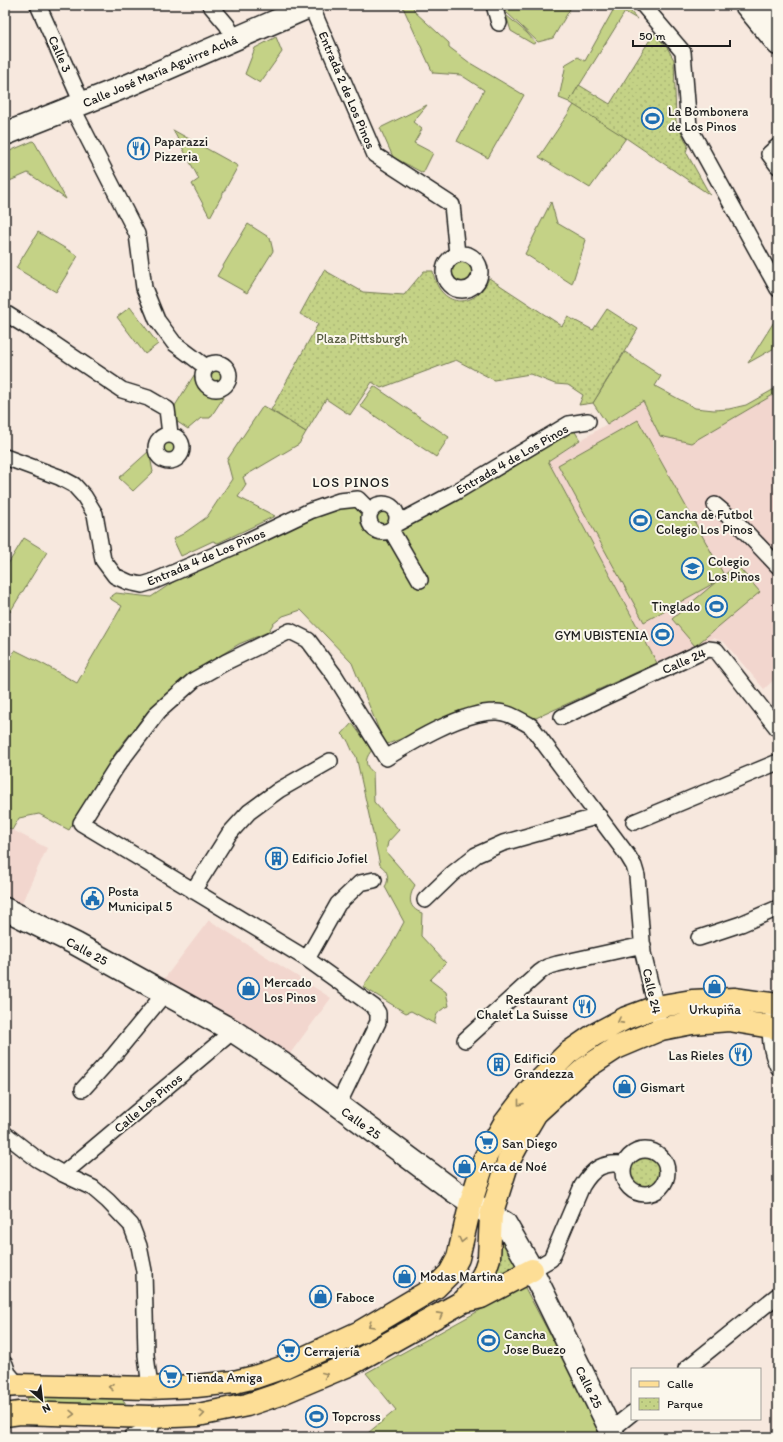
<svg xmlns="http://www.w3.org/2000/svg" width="783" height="1442" font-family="Itim,sans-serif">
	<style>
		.built { fill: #f2d6ce }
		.grass { fill: #c4d286; stroke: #707751 }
		.park { fill: url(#park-dots); stroke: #707751 }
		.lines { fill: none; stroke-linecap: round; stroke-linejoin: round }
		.street-casing { stroke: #1c1c1c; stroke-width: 18 }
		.secondary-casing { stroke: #1c1c1c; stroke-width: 25 }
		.primary-casing { stroke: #1c1c1c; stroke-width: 25 }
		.street { stroke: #fbf7ec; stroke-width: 15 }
		.secondary { stroke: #fbf7ec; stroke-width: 22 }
		.primary { stroke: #fdde96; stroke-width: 22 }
		.oneway { stroke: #98875f }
		.labels { text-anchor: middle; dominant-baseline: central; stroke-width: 4; stroke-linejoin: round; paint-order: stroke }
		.street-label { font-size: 13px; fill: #1c1c1c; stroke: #fbf7ec }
		.poi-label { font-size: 13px; fill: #1c1c1c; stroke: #fbf7ec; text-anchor: start }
		.park-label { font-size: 13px; fill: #575c41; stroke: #fbf7ec }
		.neighbourhood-label { font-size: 14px; letter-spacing: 1px; fill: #1c1c1c; stroke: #fbf7ec }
	</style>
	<defs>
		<pattern id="park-dots" width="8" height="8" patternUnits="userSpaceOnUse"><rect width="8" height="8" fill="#c4d286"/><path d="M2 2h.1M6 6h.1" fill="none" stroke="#a8b473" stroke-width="1.8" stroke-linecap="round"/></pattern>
	</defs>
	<rect width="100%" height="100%" fill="#f7e8de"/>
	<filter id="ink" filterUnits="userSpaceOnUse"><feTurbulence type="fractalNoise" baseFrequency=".025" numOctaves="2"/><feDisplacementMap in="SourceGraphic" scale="8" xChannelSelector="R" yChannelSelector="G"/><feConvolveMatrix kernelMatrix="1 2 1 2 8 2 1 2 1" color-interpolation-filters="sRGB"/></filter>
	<g filter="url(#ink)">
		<path class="built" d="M778,392V676L764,689L724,642L713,638L657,663L548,461L643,401L660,436L691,442Z
			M5,826L47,848L19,909L5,903Z
			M209,920L331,998L289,1055L164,979Z"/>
		<path class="grass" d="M402,5H412L415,12L449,43V47L470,63L524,95L488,158L457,141L484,90L461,75L433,73Z
			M504,5H563L570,9L553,38L538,42L505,11Z
			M616,5H625L637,19L625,12L569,102L559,98L566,64L578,57L585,61Z
			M506,15L527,33L536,43L533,44L511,31Z
			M276,37L282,52L260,83L245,74L255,48Z
			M427,105L413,122L422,129L414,143L433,153L423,173L393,157L380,128Z
			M574,105L582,108L626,138L590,188L539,157Z
			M173,130L238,166L210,217L192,184L199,179Z
			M33,141L35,143L66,199L28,173L5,183V153Z
			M551,202L557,223L586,240L572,284L525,254Z
			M248,224L270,238L273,251L247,293L217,276Z
			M38,232L78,256L56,292L16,268Z
			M448 271a13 13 0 1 1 26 0a13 13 0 1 1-26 0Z
			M130,307L158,344L145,354L117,317Z
			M777,317L778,319V346L748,363Z
			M625,352L661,376L655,386L695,408L714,410L729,409L746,405L778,387V392L691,443L660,436L643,401L607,424L593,403Z
			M207 376a9 9 0 1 1 18 0a9 9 0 1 1-18 0Z
			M196,372C198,391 209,397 227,392L210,418H201L188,429L173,419V409Z
			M374,386L449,437L436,457L360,406Z
			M263,406L306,432L299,444L243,477L246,485L238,497L275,516L218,543L213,541L181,556L173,539L183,534L207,517L232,479L227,460Z
			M638,420L724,575L737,565L760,592L695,646L672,619L716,582L644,622L558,465Z
			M574,430L580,440L548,461L657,663L536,718L512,711L424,730L385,745L352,663L301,610L283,616L273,624L268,632L239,644L195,671L149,710L118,749L69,830L39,814L19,818L12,830L5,826V670L15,650L43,664L77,683L122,606L109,598L116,593L151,597L188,572L321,512L355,506L364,512C363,515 362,521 362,524C364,528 367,532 370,534C383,544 396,536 406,526L484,485Z
			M159 448a9 9 0 1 1 18 0a9 9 0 1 1-18 0Z
			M149,451L153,472L133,491L119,478Z
			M371 517a11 11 0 1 1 22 0a11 11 0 1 1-22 0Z
			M24,538L47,552L10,612L5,609V569Z
			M352,723L372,750C365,758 364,766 373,772L374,802L399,830L388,842L386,852L415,885C408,898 408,908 422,913L421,936L446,963L430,980L446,992L449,1006C441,1009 434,1014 435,1024L411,1011L406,1013L363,987L392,944L404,922L385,887C390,878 388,871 380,865L356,756C349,748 351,742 342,734Z
			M524,1286L571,1374L602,1437H363L396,1410L366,1373Z
			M29,1396L121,1399L125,1402V1404L121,1406L30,1402L27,1399Z"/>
		<path class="park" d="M654,33L668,49L674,60L676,121L688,146L686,152L710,195L626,138L569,102L579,85L610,104Z
			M324,270L363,292L404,295L424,271H433C438,307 475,312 489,278L562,326L568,317L593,330L607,309L638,329L593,403L579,405L583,395L568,385L555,384L530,374L494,380L456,360L381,388L372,382L350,415L326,399L306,432L271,410L318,324L300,314Z
			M630 1172a15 15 0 1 1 30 0a15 15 0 1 1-30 0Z
			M501,1237L521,1265L492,1282L500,1260Z"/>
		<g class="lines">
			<defs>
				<path id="street" d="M38,5L82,103
					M210,5L227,25L235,40
					M494,5L499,23
					M643,5L683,52L689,127L778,289
					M311,6L375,155L452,205L457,254
					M72,107L137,234L144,288L157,320L174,343L206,367
					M778,146L769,154L778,166
					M444 272a18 18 0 1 1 36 0a18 18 0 1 1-36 0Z
					M5,313L45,338L122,390L148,398L167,409L170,434
					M203 376a13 13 0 1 1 26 0a13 13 0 1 1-26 0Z
					M156 448a13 13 0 1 1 26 0a13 13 0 1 1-26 0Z
					M5,457L59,477L74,485L84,496L95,514L103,560L115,576L128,582L142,585L152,582L247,541L310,511L339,501L358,499L370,511
					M369 518a14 14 0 1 1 28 0a14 14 0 1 1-28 0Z
					M715,505L739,525L778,566
					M396,524L454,493L569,424L588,421
					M391,530L420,580
					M562,717L708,649L716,650L778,729
					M634,822L778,762
					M193,891L229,834L249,812L279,790L330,761
					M425,900L452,874L476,855L503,843L599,816
					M699,938L741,924L778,908
					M307,959L338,904L360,883L374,880
					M772,1018C769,1036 770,1050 778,1067
					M465,1040L540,972L547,967L557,964L643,945
					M83,1089L114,1055L165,993
					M338,1105L378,1022V1013L374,1007L307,959L81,823L117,766L158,712L194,680L226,662L290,631L308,640L335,676L386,758C414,741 462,712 495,712C507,711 520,720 531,726L628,856L634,866L637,876L643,953L658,1016
					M5,1134L37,1159L63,1174L93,1188L108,1201L131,1225L139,1246L144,1271L146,1355L150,1388
					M623 1172a22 22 0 1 1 44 0a22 22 0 1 1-44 0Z
					M63,1174L233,1031
					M532,1270L551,1259L582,1186C593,1168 603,1162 624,1164
					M5,1364L8,1373L18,1385
					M686,1369L778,1295
					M611,1430L632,1413
					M132,1437L151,1428"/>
				<path id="secondary" d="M746,5L778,44
					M772,5L778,13
					M5,134L129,85L313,5
					M5,909L76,944L233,1031L283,1064L455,1192L491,1215L505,1223L532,1270L614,1437"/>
				<path id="primary" d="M464,1301L481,1297L532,1270
					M5,1386L18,1385L150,1388L196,1386L234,1382L255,1377L284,1367L360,1332L436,1287L450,1273L458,1258L471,1202L485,1158L504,1124L530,1090L568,1053L594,1035L626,1018L656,1007L692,1001L734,999L778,1005
					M5,1415L20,1413L150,1417L198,1415L247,1405L277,1395L351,1364L464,1301L477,1285L484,1273L489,1258L491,1215L508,1162L520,1140L536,1113L584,1069L616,1048L661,1029L692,1023L729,1020L778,1028"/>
			</defs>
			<use href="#street" class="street-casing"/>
			<use href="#secondary" class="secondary-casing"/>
			<use href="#primary" class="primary-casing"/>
			<use href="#street" class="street"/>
			<use href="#secondary" class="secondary"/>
			<use href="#primary" class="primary"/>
		</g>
		<defs><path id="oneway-chevron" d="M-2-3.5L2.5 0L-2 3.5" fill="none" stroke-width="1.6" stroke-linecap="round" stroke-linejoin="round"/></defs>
		<g class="oneway">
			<use href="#oneway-chevron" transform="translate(620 1021) rotate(152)"/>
			<use href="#oneway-chevron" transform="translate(520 1103) rotate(128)"/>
			<use href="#oneway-chevron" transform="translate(462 1240) rotate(103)"/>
			<use href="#oneway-chevron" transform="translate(440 1315) rotate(-29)"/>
			<use href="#oneway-chevron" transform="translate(371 1325) rotate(149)"/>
			<use href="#oneway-chevron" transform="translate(325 1375) rotate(-23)"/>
			<use href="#oneway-chevron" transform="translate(111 1387) rotate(-179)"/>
			<use href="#oneway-chevron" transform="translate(72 1414) rotate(1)"/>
			<use href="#oneway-chevron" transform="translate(202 1414) rotate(-9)"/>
		</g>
	</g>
	<defs>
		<symbol id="stadium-ring" viewBox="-11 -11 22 22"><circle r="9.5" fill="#fbf7ec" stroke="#1f6fb2" stroke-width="1.5"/><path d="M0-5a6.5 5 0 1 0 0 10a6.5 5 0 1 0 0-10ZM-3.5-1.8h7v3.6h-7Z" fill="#1f6fb2"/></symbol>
		<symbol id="restaurant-ring" viewBox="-11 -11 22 22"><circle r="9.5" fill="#fbf7ec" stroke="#1f6fb2" stroke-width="1.5"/><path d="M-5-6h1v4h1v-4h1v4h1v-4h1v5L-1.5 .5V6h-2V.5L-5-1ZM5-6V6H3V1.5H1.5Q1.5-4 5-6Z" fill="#1f6fb2"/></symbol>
		<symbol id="school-ring" viewBox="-11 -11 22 22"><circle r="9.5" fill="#fbf7ec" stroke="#1f6fb2" stroke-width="1.5"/><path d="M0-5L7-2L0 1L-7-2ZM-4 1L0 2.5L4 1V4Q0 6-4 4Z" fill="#1f6fb2"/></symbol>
		<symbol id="building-ring" viewBox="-11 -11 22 22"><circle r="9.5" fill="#fbf7ec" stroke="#1f6fb2" stroke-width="1.5"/><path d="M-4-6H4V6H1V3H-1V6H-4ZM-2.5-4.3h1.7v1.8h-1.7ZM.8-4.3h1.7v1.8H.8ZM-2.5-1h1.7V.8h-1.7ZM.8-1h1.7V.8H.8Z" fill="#1f6fb2"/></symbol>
		<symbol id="civic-ring" viewBox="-11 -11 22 22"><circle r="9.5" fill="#fbf7ec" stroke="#1f6fb2" stroke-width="1.5"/><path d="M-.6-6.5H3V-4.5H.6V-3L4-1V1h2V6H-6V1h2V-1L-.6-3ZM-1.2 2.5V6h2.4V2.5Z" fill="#1f6fb2"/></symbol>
		<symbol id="shop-ring" viewBox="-11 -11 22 22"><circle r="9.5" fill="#fbf7ec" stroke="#1f6fb2" stroke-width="1.5"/><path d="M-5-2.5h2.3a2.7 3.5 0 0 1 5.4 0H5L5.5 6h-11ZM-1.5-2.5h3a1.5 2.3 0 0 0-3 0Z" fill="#1f6fb2"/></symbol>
		<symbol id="supermarket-ring" viewBox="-11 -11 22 22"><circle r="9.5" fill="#fbf7ec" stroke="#1f6fb2" stroke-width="1.5"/><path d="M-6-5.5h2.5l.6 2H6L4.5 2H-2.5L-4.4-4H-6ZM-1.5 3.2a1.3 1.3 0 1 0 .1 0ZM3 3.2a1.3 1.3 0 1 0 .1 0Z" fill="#1f6fb2"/></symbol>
	</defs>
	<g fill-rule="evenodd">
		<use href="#stadium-ring" x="640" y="106" width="25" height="25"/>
		<use href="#restaurant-ring" x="126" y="136" width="25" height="25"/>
		<use href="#stadium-ring" x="628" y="508" width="25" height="25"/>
		<use href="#school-ring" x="680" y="556" width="25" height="25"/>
		<use href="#stadium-ring" x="704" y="594" width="25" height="25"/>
		<use href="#stadium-ring" x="650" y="622" width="25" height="25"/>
		<use href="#building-ring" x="264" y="846" width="25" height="25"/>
		<use href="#civic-ring" x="80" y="886" width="25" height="25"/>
		<use href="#shop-ring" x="702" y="974" width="25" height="25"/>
		<use href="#shop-ring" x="236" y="976" width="25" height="25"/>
		<use href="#restaurant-ring" x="572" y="994" width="25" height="25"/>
		<use href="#restaurant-ring" x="728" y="1042" width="25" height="25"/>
		<use href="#building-ring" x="486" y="1052" width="25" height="25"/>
		<use href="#shop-ring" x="612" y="1074" width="25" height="25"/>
		<use href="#supermarket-ring" x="474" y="1130" width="25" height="25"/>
		<use href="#shop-ring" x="452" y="1154" width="25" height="25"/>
		<use href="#shop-ring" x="392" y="1264" width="25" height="25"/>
		<use href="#shop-ring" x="308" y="1284" width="25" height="25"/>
		<use href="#stadium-ring" x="476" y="1328" width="25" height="25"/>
		<use href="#supermarket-ring" x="276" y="1338" width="25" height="25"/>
		<use href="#supermarket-ring" x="158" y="1364" width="25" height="25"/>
		<use href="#stadium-ring" x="304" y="1404" width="25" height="25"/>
	</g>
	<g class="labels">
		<g class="street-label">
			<text transform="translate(60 54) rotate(66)">Calle 3</text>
			<text transform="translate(160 71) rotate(-23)">Calle José María Aguirre Achá</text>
			<text transform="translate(347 90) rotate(67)">Entrada 2 de Los Pinos</text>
			<text transform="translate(512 459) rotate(-30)">Entrada 4 de Los Pinos</text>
			<text transform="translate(206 557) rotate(-23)">Entrada 4 de Los Pinos</text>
			<text transform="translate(684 661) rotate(-23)">Calle 24</text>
			<text transform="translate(87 951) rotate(28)">Calle 25</text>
			<text transform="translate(652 991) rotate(77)">Calle 24</text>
			<text transform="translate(148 1103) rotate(-40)">Calle Los Pinos</text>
			<text transform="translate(361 1123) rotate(36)">Calle 25</text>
			<text transform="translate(589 1387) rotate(64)">Calle 25</text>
		</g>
		<g class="poi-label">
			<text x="668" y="111">La Bombonera<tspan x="668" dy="15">de Los Pinos</tspan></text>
			<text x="154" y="141">Paparazzi<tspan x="154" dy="15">Pizzeria</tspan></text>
			<text x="656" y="514">Cancha de Futbol<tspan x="656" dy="15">Colegio Los Pinos</tspan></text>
			<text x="708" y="561">Colegio<tspan x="708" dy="15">Los Pinos</tspan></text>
			<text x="700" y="606" text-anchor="end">Tinglado</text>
			<text x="648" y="635" text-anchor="end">GYM UBISTENIA</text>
			<text x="292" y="858">Edificio Jofiel</text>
			<text x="108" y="891">Posta<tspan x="108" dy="15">Municipal 5</tspan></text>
			<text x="264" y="982">Mercado<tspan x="264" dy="15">Los Pinos</tspan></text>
			<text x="568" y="999" text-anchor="end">Restaurant<tspan x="568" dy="15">Chalet La Suisse</tspan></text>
			<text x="715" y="1009" text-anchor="middle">Urkupiña</text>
			<text x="724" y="1055" text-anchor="end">Las Rieles</text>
			<text x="514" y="1058">Edificio<tspan x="514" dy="15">Grandezza</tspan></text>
			<text x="640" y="1087">Gismart</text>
			<text x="502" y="1143">San Diego</text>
			<text x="480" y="1166">Arca de Noé</text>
			<text x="420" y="1276">Modas Martina</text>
			<text x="336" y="1297">Faboce</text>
			<text x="504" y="1334">Cancha<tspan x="504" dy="15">Jose Buezo</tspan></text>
			<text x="304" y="1351">Cerrajería</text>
			<text x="186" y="1377">Tienda Amiga</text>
			<text x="332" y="1416">Topcross</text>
		</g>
		<g class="park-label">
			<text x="362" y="338">Plaza Pittsburgh</text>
		</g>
		<g class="neighbourhood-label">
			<text x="351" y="482">LOS PINOS</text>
		</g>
	</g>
	<rect width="783" height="1442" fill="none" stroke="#fbf7ec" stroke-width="20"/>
	<rect x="10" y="10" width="763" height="1422" fill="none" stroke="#1c1c1c" stroke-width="1.5" filter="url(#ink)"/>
	<rect x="631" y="1368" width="130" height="52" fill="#fbf7ec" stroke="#a29f99"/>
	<rect x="639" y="1381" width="20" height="6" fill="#fdde96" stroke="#a29f99"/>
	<text x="667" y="1388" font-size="12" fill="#1c1c1c">Calle</text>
	<rect x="639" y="1398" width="20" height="12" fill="url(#park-dots)" stroke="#a29f99"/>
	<text x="667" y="1408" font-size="12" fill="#1c1c1c">Parque</text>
	<g transform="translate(42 1400) rotate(152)" stroke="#fbf7ec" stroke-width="3" paint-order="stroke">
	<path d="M0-3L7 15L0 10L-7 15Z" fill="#1c1c1c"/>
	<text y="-6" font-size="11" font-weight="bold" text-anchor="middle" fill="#1c1c1c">N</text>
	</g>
	<path d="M633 40v6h97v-6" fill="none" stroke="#1c1c1c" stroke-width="2"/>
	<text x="639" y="40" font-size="12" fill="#1c1c1c" stroke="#fbf7ec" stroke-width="3" paint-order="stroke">50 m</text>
</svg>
